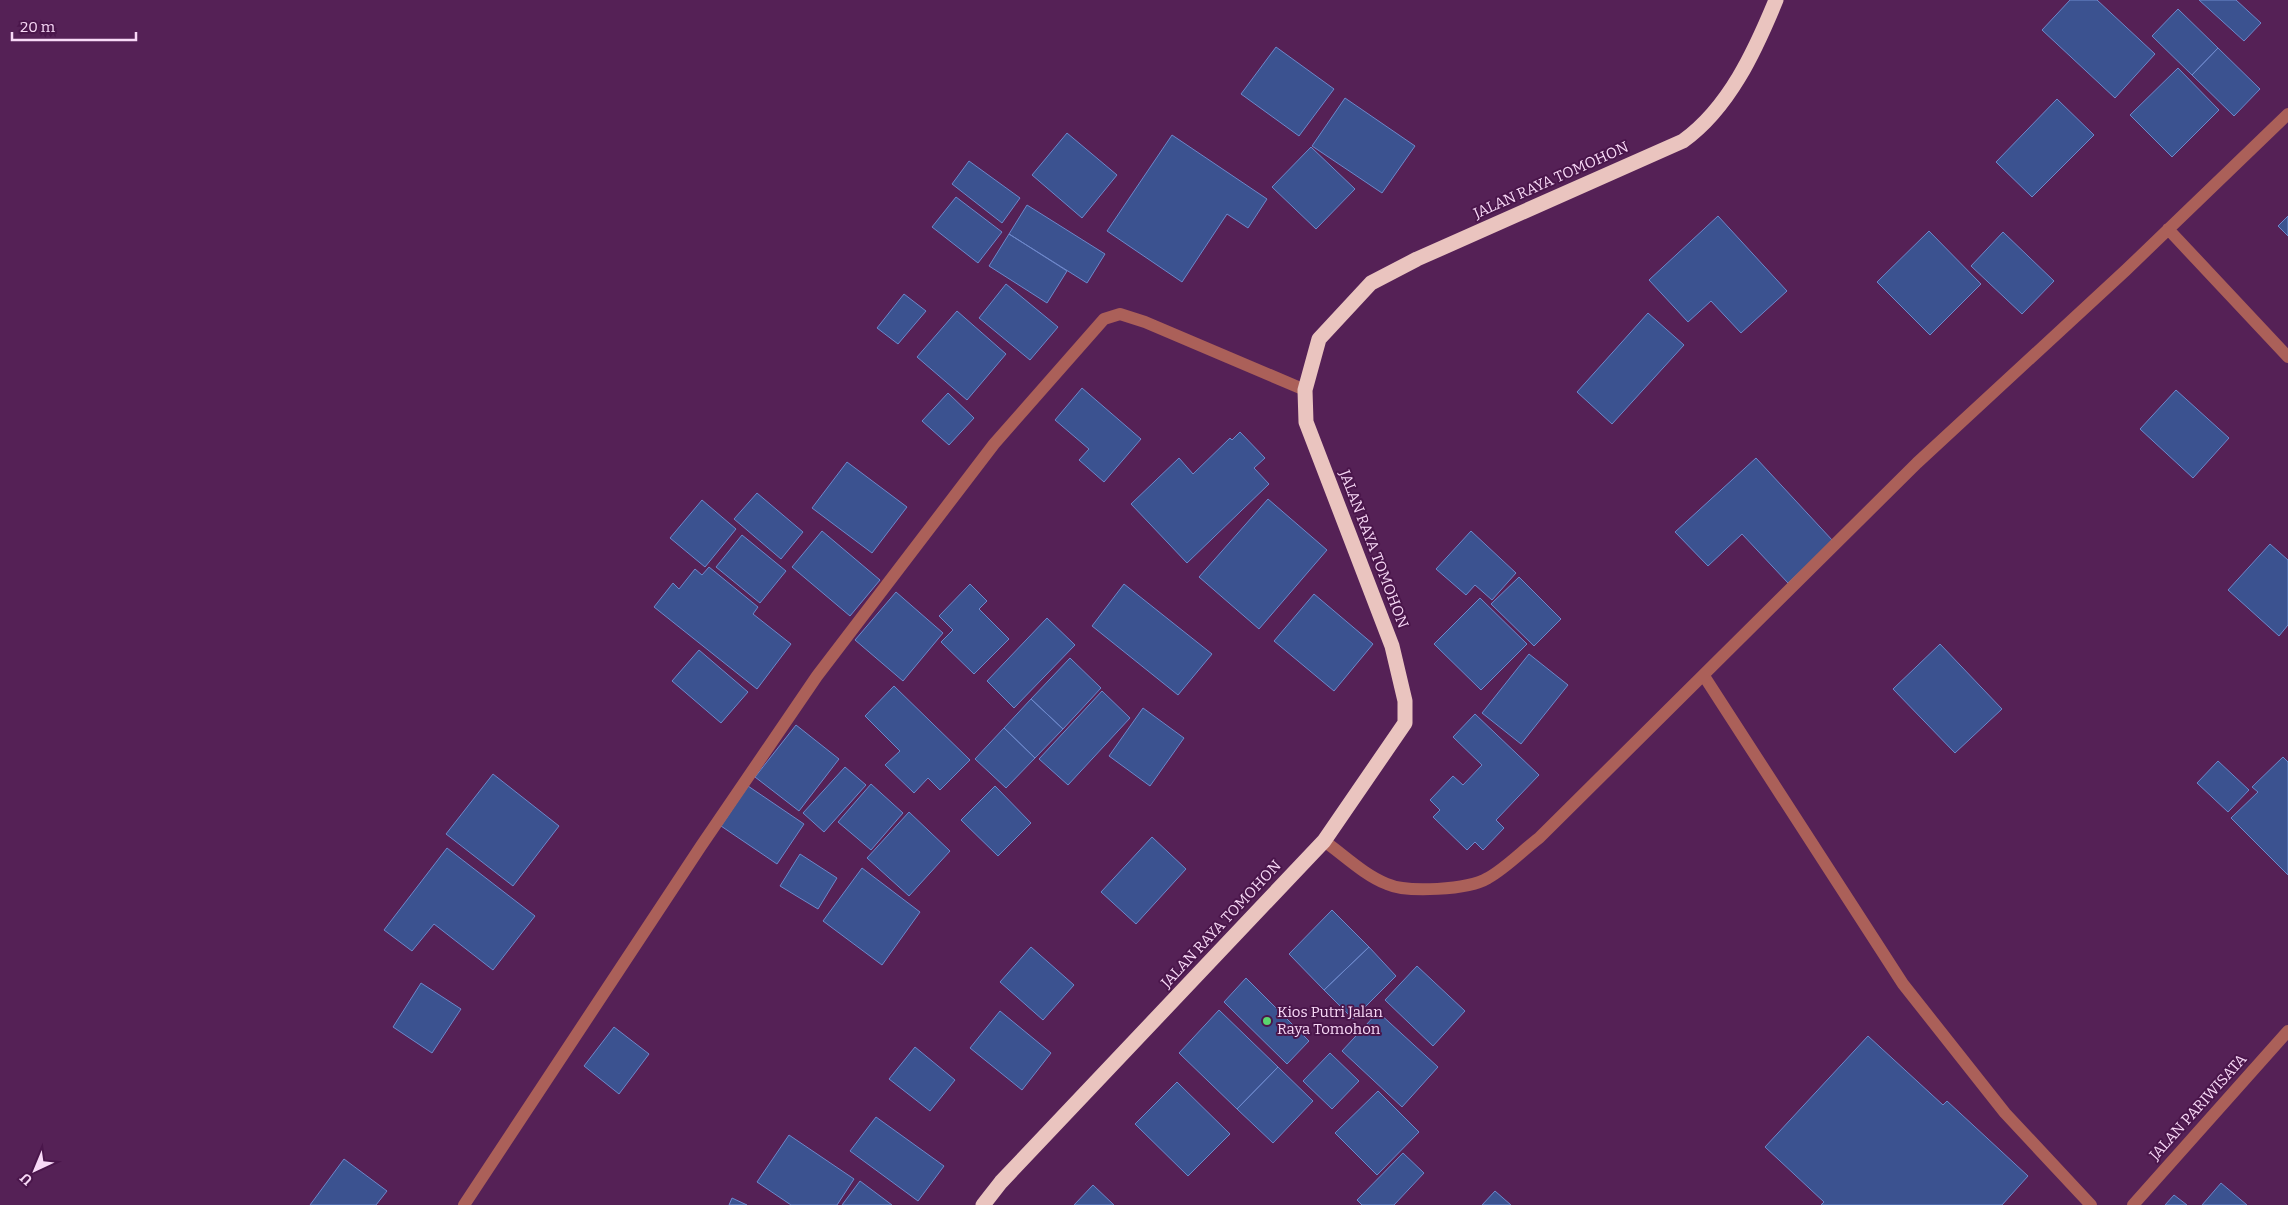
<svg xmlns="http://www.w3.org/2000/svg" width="2288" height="1205" font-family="Bitter,serif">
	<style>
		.building { fill: #3b5290; stroke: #6d88cb }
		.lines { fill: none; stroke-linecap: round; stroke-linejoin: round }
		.minor { stroke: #ab6059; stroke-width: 12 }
		.highway { stroke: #eac4bf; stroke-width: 15 }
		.poi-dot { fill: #5ad56e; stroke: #4a164b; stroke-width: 2 }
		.labels { text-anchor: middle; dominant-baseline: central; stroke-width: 4; stroke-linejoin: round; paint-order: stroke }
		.street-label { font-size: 15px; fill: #f8d9f7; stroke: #4a164b }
		.poi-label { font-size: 15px; fill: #f8d9f7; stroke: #4a164b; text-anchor: start }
	</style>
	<rect width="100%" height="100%" fill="#552156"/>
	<path class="building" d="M2070,0H2097L2155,54L2115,98L2042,30Z
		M2199,0H2236L2261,23L2244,41Z
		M2178,9L2218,48L2192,75L2152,36Z
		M1276,47L1334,89L1299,136L1241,94Z
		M2218,48L2260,89L2234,116L2192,75Z
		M2178,68L2219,110L2172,157L2130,115Z
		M1345,98L1415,146L1382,193L1312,146Z
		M2057,99L2094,135L2032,197L1996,162Z
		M1067,133L1117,175L1082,218L1032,175Z
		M1172,135L1267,199L1248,228L1227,214L1182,282L1107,231Z
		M1311,147L1355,189L1316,229L1272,187Z
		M969,161L1020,198L1002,223L952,184Z
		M956,197L1002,232L978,263L932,227Z
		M1027,205L1105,254L1087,283L1009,234Z
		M1718,216L1787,291L1741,333L1711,301L1688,322L1649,280Z
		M2288,216V236L2278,226Z
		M1929,231L1981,284L1930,335L1877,282Z
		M2003,232L2054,281L2022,314L1971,266Z
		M1009,234L1067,271L1047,303L989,266Z
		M1006,284L1058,327L1030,360L979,318Z
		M904,294L926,311L898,344L877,328Z
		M957,311L1006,354L967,400L917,357Z
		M1648,313L1684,345L1612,424L1577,392Z
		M1082,388L1141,439L1104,482L1079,460L1089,449L1055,420Z
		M2176,390L2229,438L2193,478L2140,429Z
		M948,393L974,418L949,445L922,421Z
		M1240,432L1265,458L1254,468L1269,484L1187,563L1131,504L1179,458L1193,474L1230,438L1232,440Z
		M1756,458L1833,541L1788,583L1742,534L1708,566L1675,532Z
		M847,462L907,507L872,553L812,508Z
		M757,493L803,532L781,559L734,519Z
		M1268,499L1327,550L1259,629L1199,577Z
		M702,500L736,529L705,567L670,538Z
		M822,531L880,580L850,616L792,567Z
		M1471,531L1516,573L1492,600L1475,585L1466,595L1436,569Z
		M742,535L786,571L760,603L716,567Z
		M2270,544L2288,560V625L2279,636L2228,590Z
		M709,567L758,607L753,614L791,644L757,689L654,607L673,583L679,589L695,569L702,575Z
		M1519,577L1561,619L1534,646L1491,604Z
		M970,584L987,601L979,609L1009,639L974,674L941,642L953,630L939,616Z
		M1124,584L1212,654L1178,695L1092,626Z
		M896,592L943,633L903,681L855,640Z
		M1314,594L1373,644L1334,691L1274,641Z
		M1480,598L1527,644L1481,690L1434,644Z
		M1047,618L1075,645L1014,708L987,681Z
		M1940,644L2002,709L1955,753L1893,689Z
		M699,650L748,692L721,723L672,681Z
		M1529,654L1568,685L1521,744L1482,713Z
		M1070,658L1101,688L1063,729L1031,699Z
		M894,686L970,760L940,790L928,778L914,793L885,765L900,751L865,716Z
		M1102,691L1130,718L1068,785L1039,759Z
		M1031,699L1063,729L1035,758L1004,728Z
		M1143,708L1184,738L1150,786L1109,756Z
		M1475,714L1539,775L1496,820L1504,828L1483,850L1475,842L1467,850L1433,817L1440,810L1430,800L1453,776L1463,785L1482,765L1453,737Z
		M796,725L839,759L799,811L755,777Z
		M1004,728L1035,758L1006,788L975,759Z
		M2283,757L2288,762V875L2231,818L2258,792L2252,787Z
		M2218,761L2249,790L2228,812L2197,783Z
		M845,767L866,785L824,832L803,813Z
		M493,774L559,826L513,886L446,834Z
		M871,784L903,813L871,850L838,822Z
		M748,786L804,824L777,864L721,826Z
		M995,786L1031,823L998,856L961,820Z
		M909,812L950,851L909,896L867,858Z
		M1152,837L1186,869L1136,924L1101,892Z
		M447,848L535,916L493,970L434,924L412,951L384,930Z
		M800,854L837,878L818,909L780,886Z
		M862,868L920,912L882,965L823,921Z
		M1332,910L1369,947L1324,990L1289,954Z
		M1031,947L1074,985L1043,1020L1000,982Z
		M1369,947L1396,976L1353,1019L1324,990Z
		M1417,966L1465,1011L1433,1046L1385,1000Z
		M1246,978L1309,1041L1287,1064L1224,1002Z
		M421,983L461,1009L432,1053L393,1027Z
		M1219,1010L1278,1067L1237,1109L1179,1053Z
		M1000,1011L1051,1053L1022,1090L970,1048Z
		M1378,1012L1438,1067L1402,1107L1342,1051Z
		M614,1027L649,1054L619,1094L584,1066Z
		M1868,1036L1943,1105L1947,1101L2028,1176L2002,1205H1821L1824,1202L1765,1147Z
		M915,1047L955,1080L930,1111L889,1079Z
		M1330,1053L1359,1081L1332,1109L1303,1081Z
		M1278,1067L1313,1101L1273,1143L1237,1109Z
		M1177,1082L1230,1134L1188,1176L1135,1124Z
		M1378,1091L1419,1132L1377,1175L1335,1133Z
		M876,1117L944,1166L918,1201L850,1151Z
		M789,1135L854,1179L837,1205H791L757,1182Z
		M1403,1153L1424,1173L1394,1205H1362L1357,1200Z
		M344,1159L387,1191L376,1205H310Z
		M860,1181L892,1205H842Z
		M2221,1183L2247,1205H2202Z
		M1093,1185L1114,1205H1074Z
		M1495,1191L1511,1205H1482Z
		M2174,1195L2187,1205H2165Z
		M732,1198L747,1205H729Z"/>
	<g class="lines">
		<path class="minor" d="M2168,229L2288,357
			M1704,676L1903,984L2005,1113L2091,1205
			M1324,841C1344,855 1364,875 1387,884C1407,893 1468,890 1488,878C1506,868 1522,851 1539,838L1917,463L2126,270L2288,114
			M464,1205L701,846L817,676L994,444L1104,319L1120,314L1145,322L1305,390
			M2133,1205L2288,1031"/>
		<path class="highway" d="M983,1205L1001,1182L1324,841L1405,723V701L1392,646L1306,422L1305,390L1319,339L1371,283L1417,259L1683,141C1729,108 1755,51 1776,0"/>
	</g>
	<circle class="poi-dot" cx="1267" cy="1021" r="5"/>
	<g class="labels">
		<g class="street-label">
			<text transform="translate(1551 180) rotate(-24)">JALAN RAYA TOMOHON</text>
			<text transform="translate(1374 549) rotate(69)">JALAN RAYA TOMOHON</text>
			<text transform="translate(1221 924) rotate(-47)">JALAN RAYA TOMOHON</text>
			<text transform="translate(2198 1107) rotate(-48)">JALAN PARIWISATA</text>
		</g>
		<g class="poi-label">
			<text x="1277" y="1012">Kios Putri Jalan<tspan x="1277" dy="17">Raya Tomohon</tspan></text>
		</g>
	</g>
	<g transform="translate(35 1170) rotate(224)" stroke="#4a164b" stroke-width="4" paint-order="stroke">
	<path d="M0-4L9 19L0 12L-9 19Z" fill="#f8d9f7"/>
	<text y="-8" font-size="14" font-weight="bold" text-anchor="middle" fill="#f8d9f7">U</text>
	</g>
	<path d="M12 32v8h124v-8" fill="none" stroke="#f8d9f7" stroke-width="2.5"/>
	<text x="20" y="32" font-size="15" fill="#f8d9f7" stroke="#4a164b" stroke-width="4" paint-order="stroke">20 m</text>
</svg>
